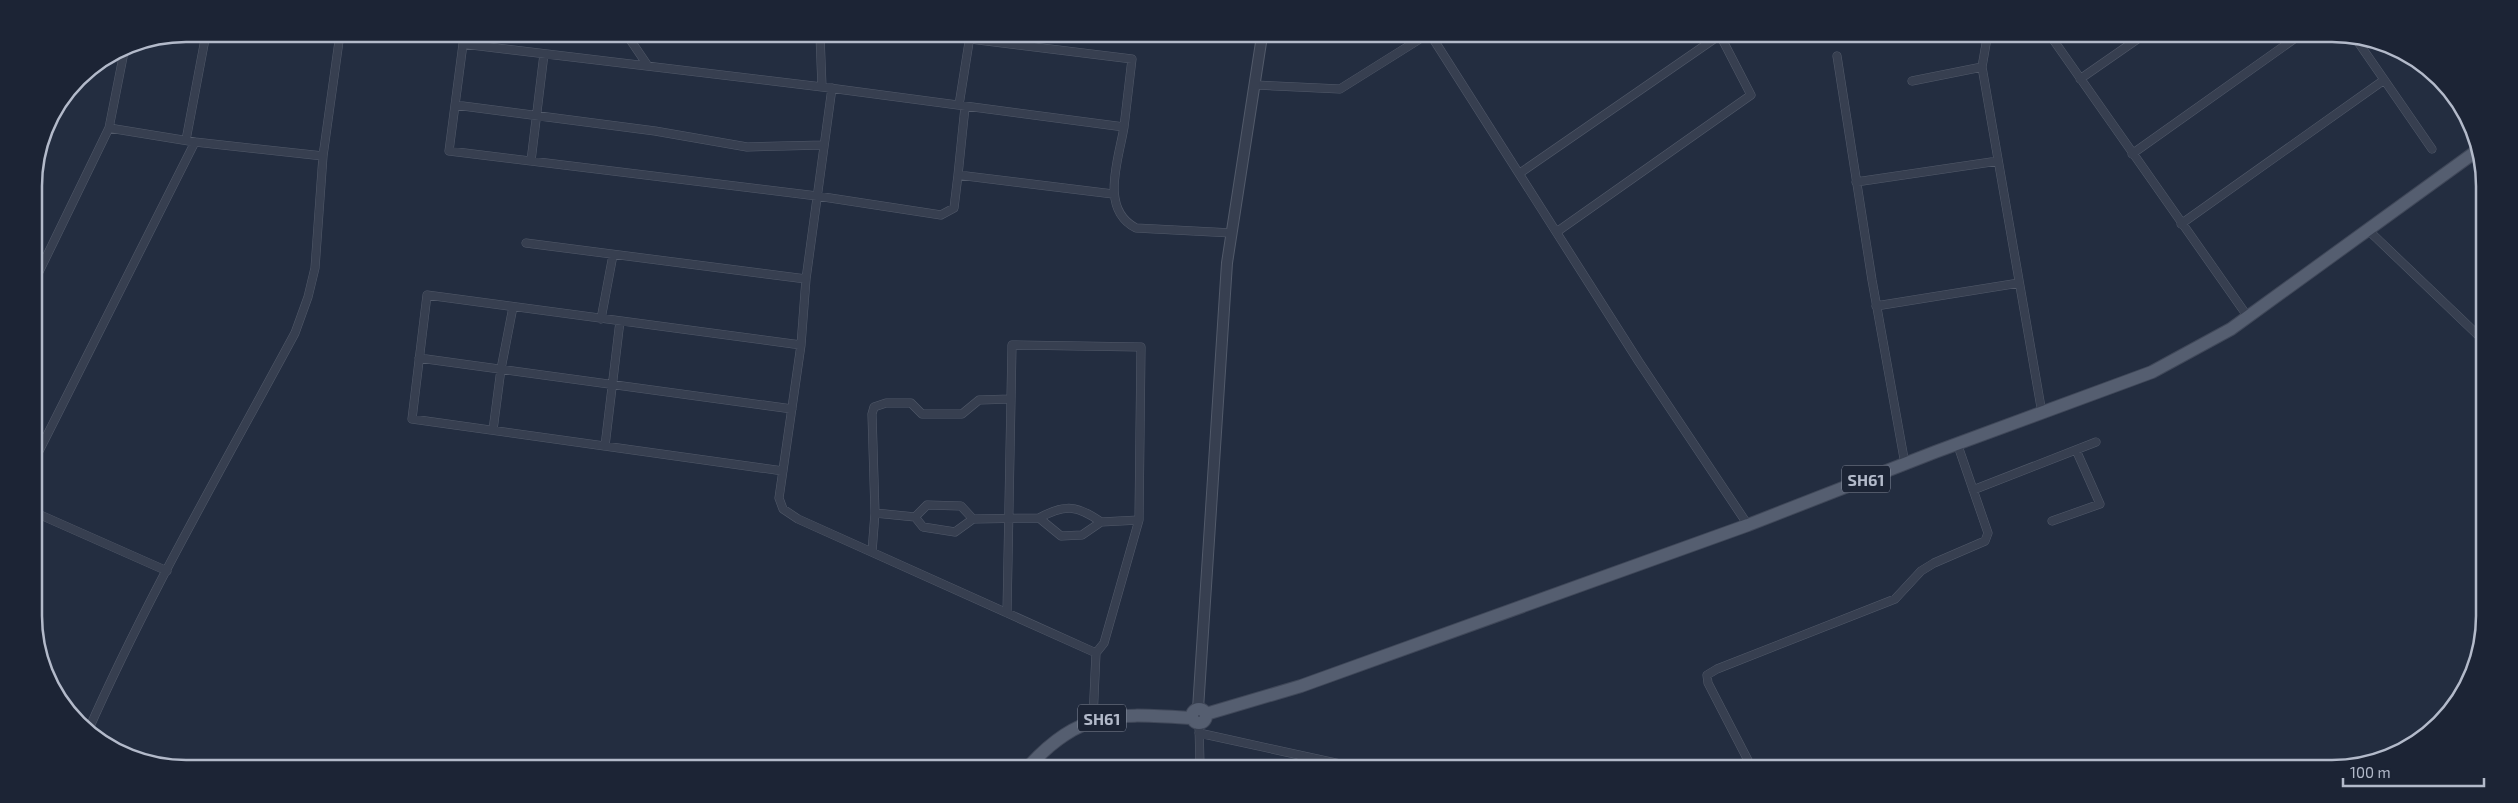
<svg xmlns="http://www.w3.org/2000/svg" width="2518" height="803" font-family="'Exo 2',sans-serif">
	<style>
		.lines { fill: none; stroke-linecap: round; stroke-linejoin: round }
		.minor-casing { stroke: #525a6a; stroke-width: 9 }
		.tertiary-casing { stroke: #525a6a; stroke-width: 12 }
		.primary-casing { stroke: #404859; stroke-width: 14 }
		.minor { stroke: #373f50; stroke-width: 8 }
		.tertiary { stroke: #373f50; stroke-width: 10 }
		.primary { stroke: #555e70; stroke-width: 12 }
		.labels { text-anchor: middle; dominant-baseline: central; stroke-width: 4; stroke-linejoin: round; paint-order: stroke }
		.shield { fill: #1c2435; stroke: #868d9d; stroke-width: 1 }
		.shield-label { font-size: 16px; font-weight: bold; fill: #b3baca }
		.rim { fill: none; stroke: #b3baca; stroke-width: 2.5 }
	</style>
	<rect width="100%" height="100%" fill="#232d40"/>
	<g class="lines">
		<defs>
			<path id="minor" d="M627,35L648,66
				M820,35L822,87
				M1432,37L1639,362L1748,525
				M1987,38L1982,67L2042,413
				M2052,38L2248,317
				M970,39L1132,59L1124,127
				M2356,39L2432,149
				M1837,56L1872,280L1905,464
				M2080,79L2139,38
				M1912,81L1982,67
				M1254,85L1340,89L1423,37
				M832,88L806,279L801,345L779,498L783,509L798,519L1096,653L1093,719
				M455,105L655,131L747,147L824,145
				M959,105L970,36
				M109,128L125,47
				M186,140L206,34
				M2132,154L2294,39
				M323,156L340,34
				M531,161L544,54
				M1520,173L1717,37
				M958,175L965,107
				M1856,182L1998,161
				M1113,194L958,175L954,208L941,215L817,196L449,151L463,44L822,87L1124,127C1119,159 1099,209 1136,228L1232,233
				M2181,224L2384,80
				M2367,229L2481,338
				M1558,231L1751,95L1721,37
				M526,243L806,279
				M35,280L109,128L195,142L36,457
				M1876,306L2019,283
				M601,319L613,255
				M419,358L792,409
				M493,430L501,369L513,307
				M605,446L620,321
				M783,471L412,419L427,295L801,345
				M1973,490L2096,442
				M36,513L167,571
				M875,513L915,517L923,527L955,532L973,519L1039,518L1061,536L1082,535L1101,522L1139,520
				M915,517L927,505L961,506L973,519
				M1039,518C1065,504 1077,505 1101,522
				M2052,521L2100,504L2076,450
				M872,552L875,513L872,414L874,407L886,403H911L922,414H962L979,400L1011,399
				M1007,613L1012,345L1141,347L1139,520L1104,643L1096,653
				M1199,724L1200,766
				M88,731C148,595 224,465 295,333L308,297L315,268L323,156L195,142
				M1199,733L1354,767
				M1752,768L1708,683L1707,675L1717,669L1895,599L1921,571L1934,563L1985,541L1988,533L1957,443"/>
			<path id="tertiary" d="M1198,709L1227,263L1262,36"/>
			<path id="primary" d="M1192 716a7 7 0 1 1 14 0a7 7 0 1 1-14 0Z
				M1206,714L1301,686L1748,525L1935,452L2152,372L2231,329L2478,150
				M1029,766C1083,708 1118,714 1192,718"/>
		</defs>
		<use href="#minor" class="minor-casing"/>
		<use href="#tertiary" class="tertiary-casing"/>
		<use href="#primary" class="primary-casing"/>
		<use href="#minor" class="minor"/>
		<use href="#tertiary" class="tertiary"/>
		<use href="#primary" class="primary"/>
	</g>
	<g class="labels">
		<g class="shield">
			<rect x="1842" y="465.5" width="48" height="27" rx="4"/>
			<rect x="1078" y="704.5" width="48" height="27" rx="4"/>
		</g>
		<g class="shield-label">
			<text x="1866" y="479">SH61</text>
			<text x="1102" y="718">SH61</text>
		</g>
	</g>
	<path d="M0 0H2518V803H0ZM186 42H2332A144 144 0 0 1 2476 186V616A144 144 0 0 1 2332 760H186A144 144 0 0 1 42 616V186A144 144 0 0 1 186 42Z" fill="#1c2435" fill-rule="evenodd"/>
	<path class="rim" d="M186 42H2332A144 144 0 0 1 2476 186V616A144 144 0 0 1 2332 760H186A144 144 0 0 1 42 616V186A144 144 0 0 1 186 42Z"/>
	<path d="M2343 778v8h141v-8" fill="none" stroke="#b3baca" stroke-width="2.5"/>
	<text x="2350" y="778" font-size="15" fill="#b3baca" stroke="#1c2435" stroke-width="4" paint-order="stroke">100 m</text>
</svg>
